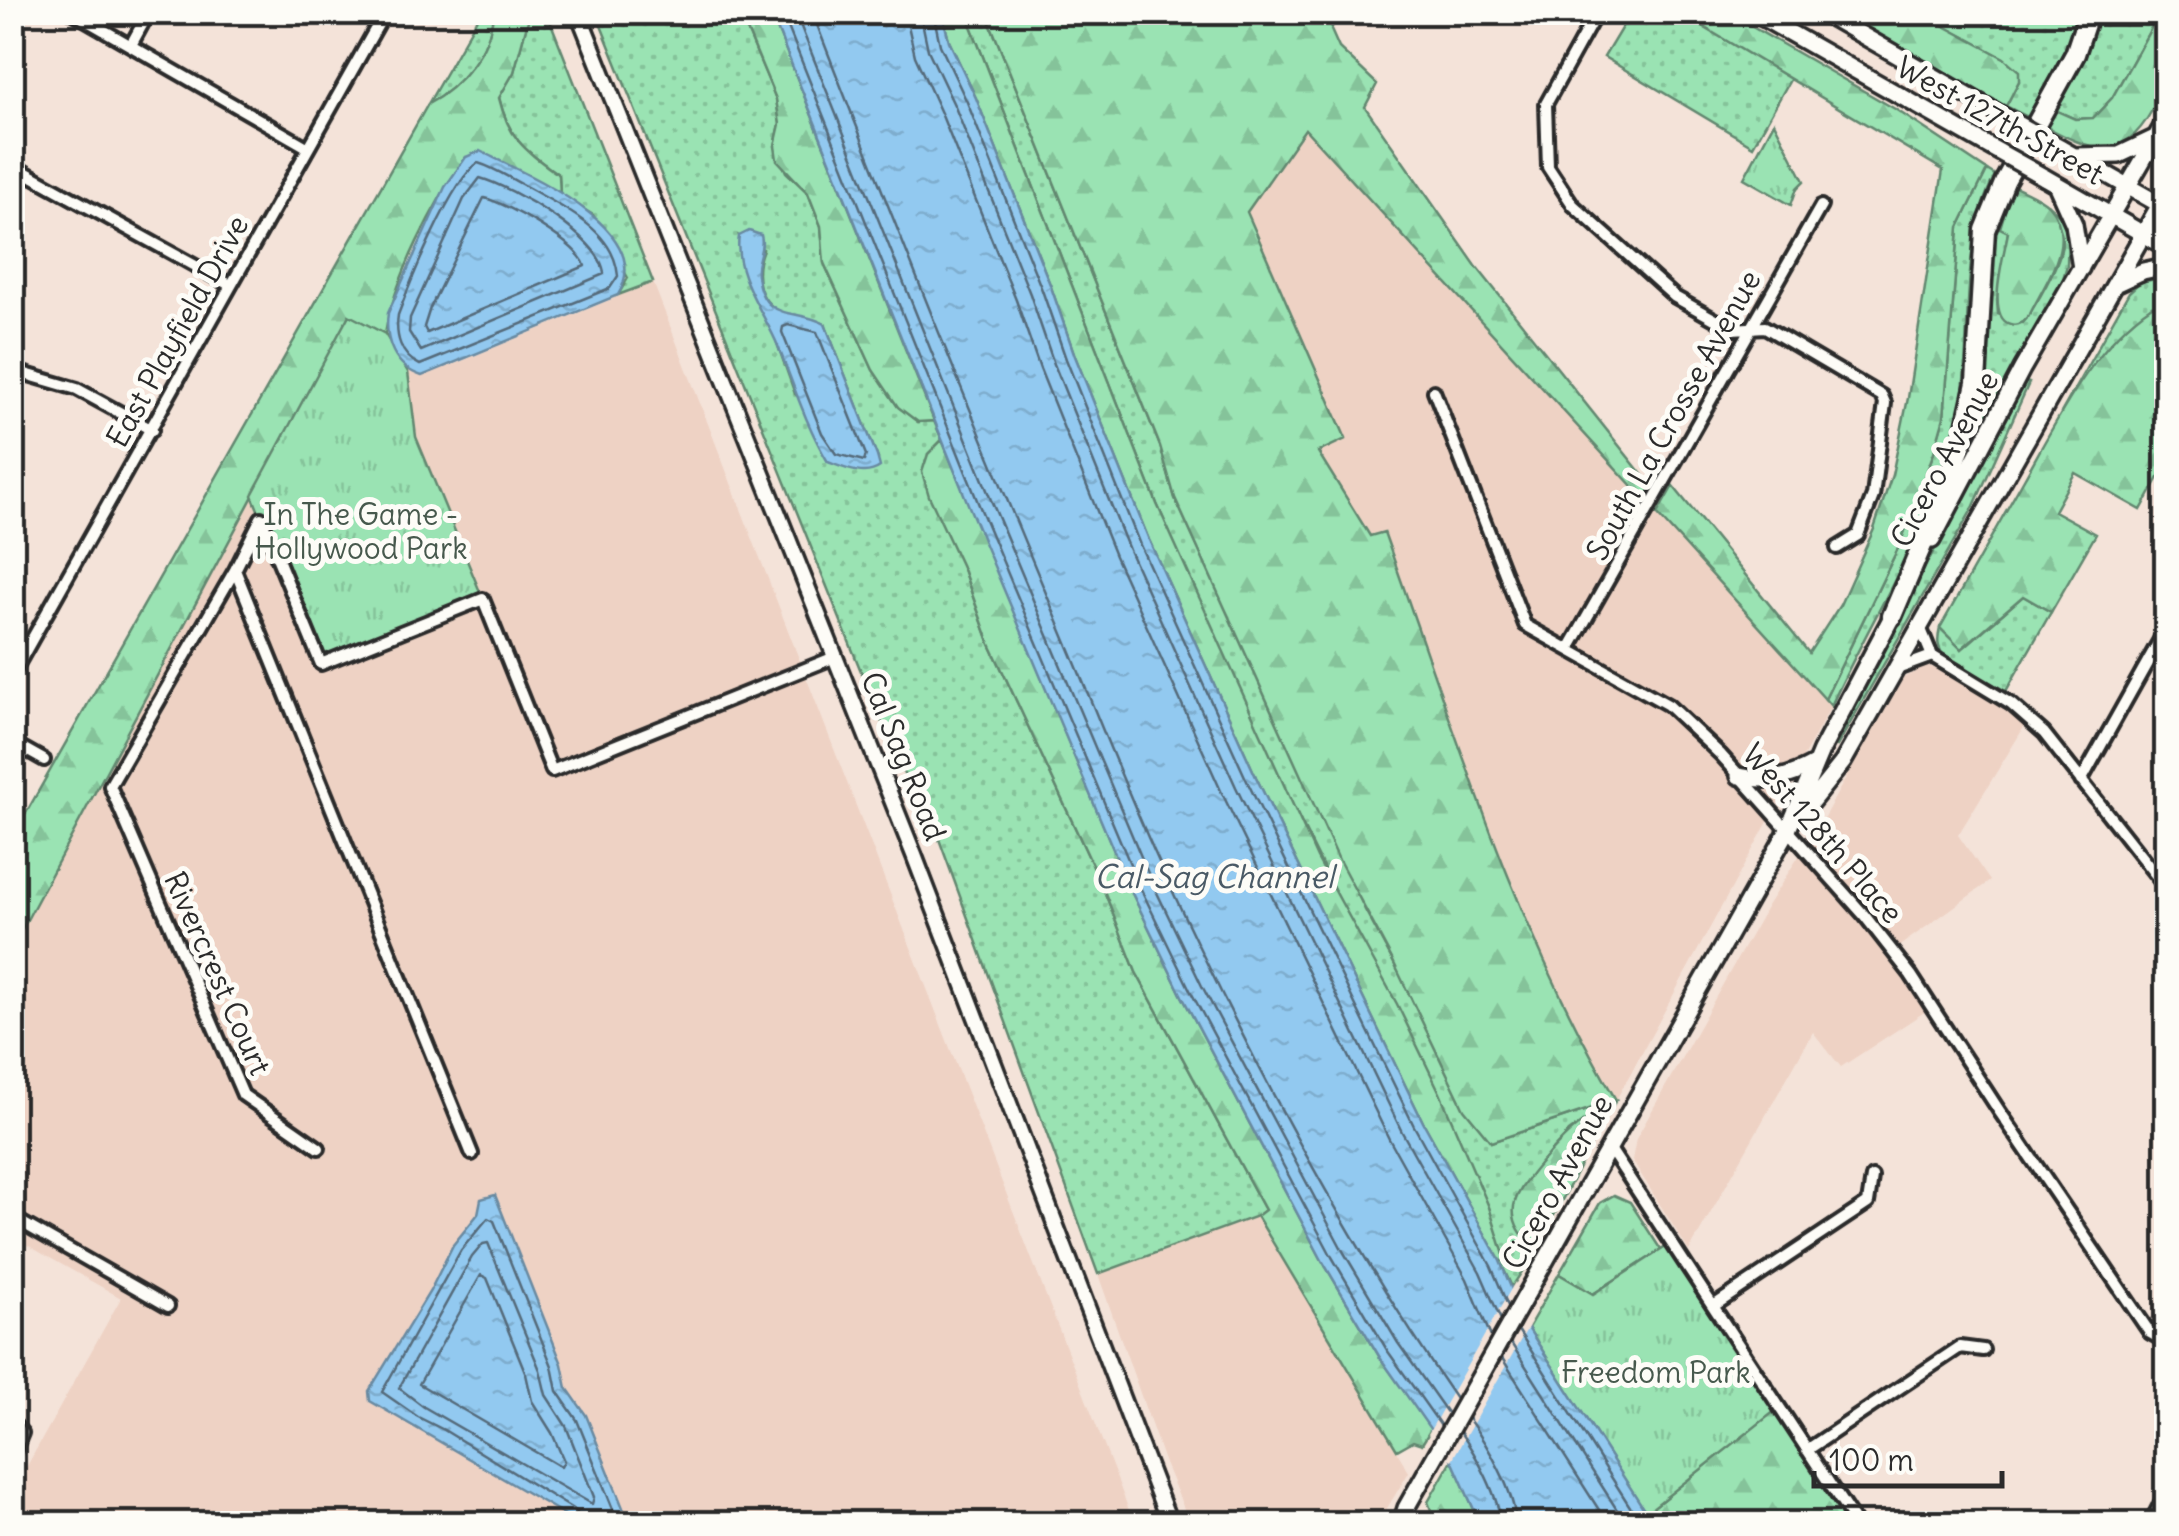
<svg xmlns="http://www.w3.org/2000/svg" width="2179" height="1536" font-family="Delius,sans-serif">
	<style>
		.built { fill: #eed2c4 }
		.grass { fill: url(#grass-dots); stroke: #62876f; stroke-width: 2.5; fill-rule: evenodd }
		.forest { fill: url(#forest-firs); stroke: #62876f; stroke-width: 2.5 }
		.park { fill: url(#park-tufts); stroke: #62876f; stroke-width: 2.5 }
		.water { fill: url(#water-ripples); stroke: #698aa1; stroke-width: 2.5 }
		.pier { fill: #f4e3d9 }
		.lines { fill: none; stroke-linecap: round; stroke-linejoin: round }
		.shore { stroke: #546a7a; stroke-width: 2.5 }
		.minor-casing { stroke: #2b2b2b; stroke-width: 18 }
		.secondary-casing { stroke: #2b2b2b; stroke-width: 21 }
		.primary-casing { stroke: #2b2b2b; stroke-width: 22 }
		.motorway-casing { stroke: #2b2b2b; stroke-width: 25 }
		.minor { stroke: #fdfcf7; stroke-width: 10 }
		.secondary { stroke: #fdfcf7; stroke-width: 14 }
		.primary { stroke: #fdfcf7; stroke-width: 15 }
		.motorway { stroke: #fdfcf7; stroke-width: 18 }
		.primary-bridge-casing { stroke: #2b2b2b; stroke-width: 22; stroke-linecap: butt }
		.primary-bridge { stroke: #fdfcf7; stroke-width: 15 }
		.labels { text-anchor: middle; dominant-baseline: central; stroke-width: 10; stroke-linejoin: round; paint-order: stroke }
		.street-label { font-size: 30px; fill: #2b2b2b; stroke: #fdfcf7 }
		.park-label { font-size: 30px; fill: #47594d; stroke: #fdfcf7 }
		.water-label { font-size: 32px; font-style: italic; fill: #4a5a66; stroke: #fdfcf7 }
	</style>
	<defs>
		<pattern id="grass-dots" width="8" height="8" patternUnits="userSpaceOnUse" patternTransform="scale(2.5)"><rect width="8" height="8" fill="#9ae3b3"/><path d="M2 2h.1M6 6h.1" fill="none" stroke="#85c39a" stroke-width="1.8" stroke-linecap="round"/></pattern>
		<pattern id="forest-firs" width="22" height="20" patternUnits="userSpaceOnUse" patternTransform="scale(2.5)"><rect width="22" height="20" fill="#9ae3b3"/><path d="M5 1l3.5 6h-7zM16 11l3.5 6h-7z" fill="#85c39a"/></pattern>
		<pattern id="park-tufts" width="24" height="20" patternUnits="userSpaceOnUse" patternTransform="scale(2.5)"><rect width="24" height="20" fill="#9ae3b3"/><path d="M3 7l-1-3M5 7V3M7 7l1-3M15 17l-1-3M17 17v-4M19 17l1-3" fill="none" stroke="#85c39a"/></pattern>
		<pattern id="water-ripples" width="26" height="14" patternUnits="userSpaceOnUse" patternTransform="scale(2.5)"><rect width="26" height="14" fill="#92c9f0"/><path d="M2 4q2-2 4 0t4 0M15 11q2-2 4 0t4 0" fill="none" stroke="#7eadce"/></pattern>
	</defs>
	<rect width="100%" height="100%" fill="#f4e3d9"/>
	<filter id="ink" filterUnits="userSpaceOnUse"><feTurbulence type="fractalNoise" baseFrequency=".01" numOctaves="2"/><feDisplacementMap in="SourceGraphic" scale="20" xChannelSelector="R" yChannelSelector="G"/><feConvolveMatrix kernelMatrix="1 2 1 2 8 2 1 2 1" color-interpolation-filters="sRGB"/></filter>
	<g filter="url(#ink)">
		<path class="built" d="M1306,129L1644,499L1652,487L1665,500L1658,514L1831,706L1616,1100L1554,988L1461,757L1383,532L1370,536L1318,452L1346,438L1247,211Z
			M653,282L1134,1523H13V1491L121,1298L13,1237V946L349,315L385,334L395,355L450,366Z
			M1927,666L1950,673L2001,704L2026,724L1958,835L1990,881L1898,947L1938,1003L1841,1067L1813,1032L1689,1251L1632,1160L1636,1139L1767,906L1824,817L1901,679Z
			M1257,1216L1409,1472L1378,1523H1190L1164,1461L1098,1274Z"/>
		<path class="grass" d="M1631,12L1680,13L1791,78L1753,146L1604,57Z
			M480,13H493C491,50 460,88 428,104Z
			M530,13H547L653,282L618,295L628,278L593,215L560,195L559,175C525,150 509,140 499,97L514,72Z
			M596,13H740L776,99L780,124L775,146L786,172L808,193L821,226L824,263L873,370L898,407L918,422L934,421L942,440L928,454L963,569L990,644L1103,888L1136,972L1265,1210L1257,1216L1098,1274L935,828L905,776L875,706ZM739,236L763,249C753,274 757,305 787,314C800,319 812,317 825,324L877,456L795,394Z
			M966,13H986L1160,446L1175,498L1365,910L1491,1142L1616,1100L1601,1125L1587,1119L1569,1132L1550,1152L1515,1200L1530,1245L1536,1250L1512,1287L1500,1261H1505L1489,1208L1466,1157L1263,745L1157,504Z
			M1920,13H2079L2065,49L2028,117L2006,106L2019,81L2003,58Z
			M2098,13H2166L2159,14L2112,98L2093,118L2075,119L2055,110L2083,54Z
			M1987,170L1995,175C1954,255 1977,351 1955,436C1931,526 1870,620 1831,706L1825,699L1900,544L1934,452L1944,417L1959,227Z
			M2010,184L2013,185L2000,227L2008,232L1997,300L1998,314L2022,323C2035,308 2062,261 2062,242C2063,228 2053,215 2047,204L2063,218L2068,230L2067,265L2062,282L1969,453L1981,390L1994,228Z
			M2166,277V306H2152L2108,347L2061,413L2129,292L2140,282Z
			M2026,382L2029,383L1974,506L1837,746L1834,745L1854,697Z
			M2023,596L2051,612L2006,691L1946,658C1937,648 1937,641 1940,628L1962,649Z"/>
		<path class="forest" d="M493,13H530L514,72L499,98C509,140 525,150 559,175L560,195L503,163L466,157C434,202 394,280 385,334L349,316L13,946V836L428,104C460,87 491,50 493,13Z
			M740,13H771L934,421L918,422L898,407L873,370L824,263L821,226L808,193L777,160L775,146L780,124L776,99Z
			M942,13H966L1157,504L1317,858L1397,1004L1440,1093L1489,1207L1506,1261H1500L1423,1122L1256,777L1149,540L1075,356L1051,287L976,98L949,41Z
			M986,13H1337L1331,30L1339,48L1377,84L1365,107L1476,266L1652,487L1645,500L1305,129L1247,212L1346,439L1318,452L1370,536L1384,532C1453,724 1512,923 1616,1100L1491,1142L1464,1109L1392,959L1339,860L1175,498L1160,446Z
			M1680,13H1728L1895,109L1987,170L1959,227L1944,417L1934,452L1900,544L1825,699L1657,514L1673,486L1809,653L1840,605L1874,529L1892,475L1908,398L1943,170Z
			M1837,13H1920L2004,58L2019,71V81L2006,106Z
			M2166,13C2166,32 2171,66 2166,84C2164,93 2156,104 2151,112C2122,165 2088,149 2045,126L2055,110L2075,119L2093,118L2112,98L2159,14Z
			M2013,185C2024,191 2040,197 2048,205C2079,239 2046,281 2030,314C2024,320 2019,327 2010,324C1985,317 2005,252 2008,232L2000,228Z
			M2152,306H2166V465L2141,510L2075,473L2054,511L2096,534L2051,612L2023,596L1961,649L1940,628C1968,579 1996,529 2024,479C2056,422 2095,343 2152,306Z
			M942,440L1129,887L1182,996L1323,1262L1379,1356L1431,1429L1422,1444L1413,1441L1397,1450L1257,1216L1265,1210L1136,972L1103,888L990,644L963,569L929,496L922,472L928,454Z
			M1587,1119L1601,1125L1536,1250C1523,1238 1509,1221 1515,1202C1522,1179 1567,1132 1587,1119Z
			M1614,1195L1630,1202L1661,1250L1593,1294L1559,1274L1600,1203Z
			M1775,1410L1849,1523H1653L1646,1513Z
			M1452,1460L1480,1523H1436L1428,1502Z"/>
		<path class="park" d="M1774,122L1804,181L1797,188L1791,205L1744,178Z
			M349,315L385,334L408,372L416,437L483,599L321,664L252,495Z
			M1672,1243L1780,1407L1646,1513L1528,1328L1559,1274L1593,1294Z"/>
		<path class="water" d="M771,13H942L949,41L976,98L1051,287L1075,356L1149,540L1256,777L1423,1122L1500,1261L1528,1328L1653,1523H1480L1452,1460L1379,1356L1323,1262L1182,996L1129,887L970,509Z
			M480,151C526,174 658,229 618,295L422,376C394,367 384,340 388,313L445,187L466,157Z
			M749,231L761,235C765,250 755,260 757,275C763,324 796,307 825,324L877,456L880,467C865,478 844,468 828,462C806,425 794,386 778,346C764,312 733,274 739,236Z
			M495,1195L562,1364L567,1388L586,1415L629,1523H579L370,1401L369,1391L430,1291L453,1245L478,1214L481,1199Z"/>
		<path class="pier" d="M1515,1282L1531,1322L1452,1460L1443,1455L1428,1434Z"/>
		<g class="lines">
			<path class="shore" d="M782,12L979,505L1138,883L1191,992L1332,1257L1387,1350L1441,1426
				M795,12L991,500L1150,878L1202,986L1343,1251L1398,1343L1448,1414
				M812,12C894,223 978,432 1066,641C1099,719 1129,798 1165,875C1248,1054 1343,1236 1456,1399
				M905,12L915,56L941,113L1016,300L1040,369L1115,556L1222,793L1389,1139L1467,1279L1491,1337
				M920,12L928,50L955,107L1030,294L1054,364L1129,550L1236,787L1402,1132L1480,1272L1501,1320
				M933,12L940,45L967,102L1042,290L1066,359L1140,545L1247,781L1414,1126L1491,1266L1508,1306
				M478,163C495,168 511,179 527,187C563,208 614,229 618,276L610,288L420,365C400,356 395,335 398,315C410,283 451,180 478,163Z
				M480,178C512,187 602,238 604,274L421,351L409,332L410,318L464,199Z
				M484,198C507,203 579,244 585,266L427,333L424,327L430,308Z
				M788,325L817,332L866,455L864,461L836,454L822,433L782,332L783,327Z
				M488,1243L540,1370L546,1395L566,1426L594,1497L592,1504L424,1407L399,1388L472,1257L483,1244Z
				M481,1275L487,1278L526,1374L532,1401L552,1433L564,1461L561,1467L419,1384Z
				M1518,1330L1641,1524
				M1511,1343L1626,1524
				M1502,1358L1608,1524
				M1468,1418C1487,1444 1515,1491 1516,1524
				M1460,1432C1476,1454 1499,1497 1501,1524
				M582,1524L576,1511L444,1430L418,1417L382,1392L461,1250L488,1218L494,1221L552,1366L557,1391L577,1420L619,1524"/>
			<defs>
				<path id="minor" d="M72,12L307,147
					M1597,12L1546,104L1548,167L1573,205L1675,297L1732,329L1765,327L1882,396L1885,403L1873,496L1858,535L1837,548
					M131,45L149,12
					M12,165L230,285
					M12,370L77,389L152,430
					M1434,391L1525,625L1668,705L1721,755L1864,915L1911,975L2000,1112L2150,1333L2166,1342
					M235,570L110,786L243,1095L319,1148
					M1920,627L1932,656L2011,704L2044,733L2166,888
					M1569,649L1821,206
					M1897,669L1932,656
					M12,675L385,12
					M12,742L44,760
					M2081,781L2166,629
					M1608,1146L1856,1524
					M472,1154L235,570L261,518L321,664L483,599L552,771L835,657
					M12,1217L168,1306
					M1715,1305L1868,1203L1872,1177
					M12,1422L22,1433L12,1457
					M1807,1450L1960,1347L1983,1350
					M2150,1524L2166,1493"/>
				<path id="secondary" d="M578,12L914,855L1170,1524"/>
				<path id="primary" d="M1753,12L1985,144
					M1822,12L2001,115
					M2060,148L2166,208
					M2075,156L2119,155L2157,137
					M2044,177L2166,247
					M2056,184L2074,224L2081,268
					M2115,284L2143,271L2166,266
					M1932,540L2022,369L2166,120
					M1739,776C1769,783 1789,778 1816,763
					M1799,817L1843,762L2166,194
					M1401,1524L1406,1508L1787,832L1821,751L1896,609"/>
				<path id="motorway" d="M1892,616L1951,477L1964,436L1976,383L1985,230L2005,181L2075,54L2089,12"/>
			</defs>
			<use href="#minor" class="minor-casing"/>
			<use href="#secondary" class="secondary-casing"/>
			<use href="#primary" class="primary-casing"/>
			<use href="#motorway" class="motorway-casing"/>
			<use href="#minor" class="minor"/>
			<use href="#secondary" class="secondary"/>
			<use href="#primary" class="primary"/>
			<use href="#motorway" class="motorway"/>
			<defs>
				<path id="primary-bridge" d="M2001,115L2060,148
					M1985,144L2044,177"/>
			</defs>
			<use href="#primary-bridge" class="primary-bridge-casing"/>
			<use href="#primary-bridge" class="primary-bridge"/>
		</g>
	</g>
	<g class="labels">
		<g class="street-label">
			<text transform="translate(2000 120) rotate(29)">West 127th Street</text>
			<text transform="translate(177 331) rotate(-61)">East Playfield Drive</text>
			<text transform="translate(1673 415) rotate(-61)">South La Crosse Avenue</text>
			<text transform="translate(1944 459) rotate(-62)">Cicero Avenue</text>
			<text transform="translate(904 756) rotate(68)">Cal Sag Road</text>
			<text transform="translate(1823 833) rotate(49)">West 128th Place</text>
			<text transform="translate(218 973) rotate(66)">Rivercrest Court</text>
			<text transform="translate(1557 1182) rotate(-61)">Cicero Avenue</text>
		</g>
		<g class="park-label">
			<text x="361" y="514">In The Game -<tspan x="361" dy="34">Hollywood Park</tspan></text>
			<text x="1656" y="1372">Freedom Park</text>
		</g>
		<g class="water-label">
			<text x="1214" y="876">Cal-Sag Channel</text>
		</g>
	</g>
	<rect width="2179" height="1536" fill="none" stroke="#fdfcf7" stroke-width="50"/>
	<rect x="25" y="25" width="2129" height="1486" fill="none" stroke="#2b2b2b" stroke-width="4" filter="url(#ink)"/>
	<path d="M1814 1471v15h188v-15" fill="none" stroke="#2b2b2b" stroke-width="5"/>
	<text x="1829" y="1471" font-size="30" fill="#2b2b2b" stroke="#fdfcf7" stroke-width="8" paint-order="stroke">100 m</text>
</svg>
